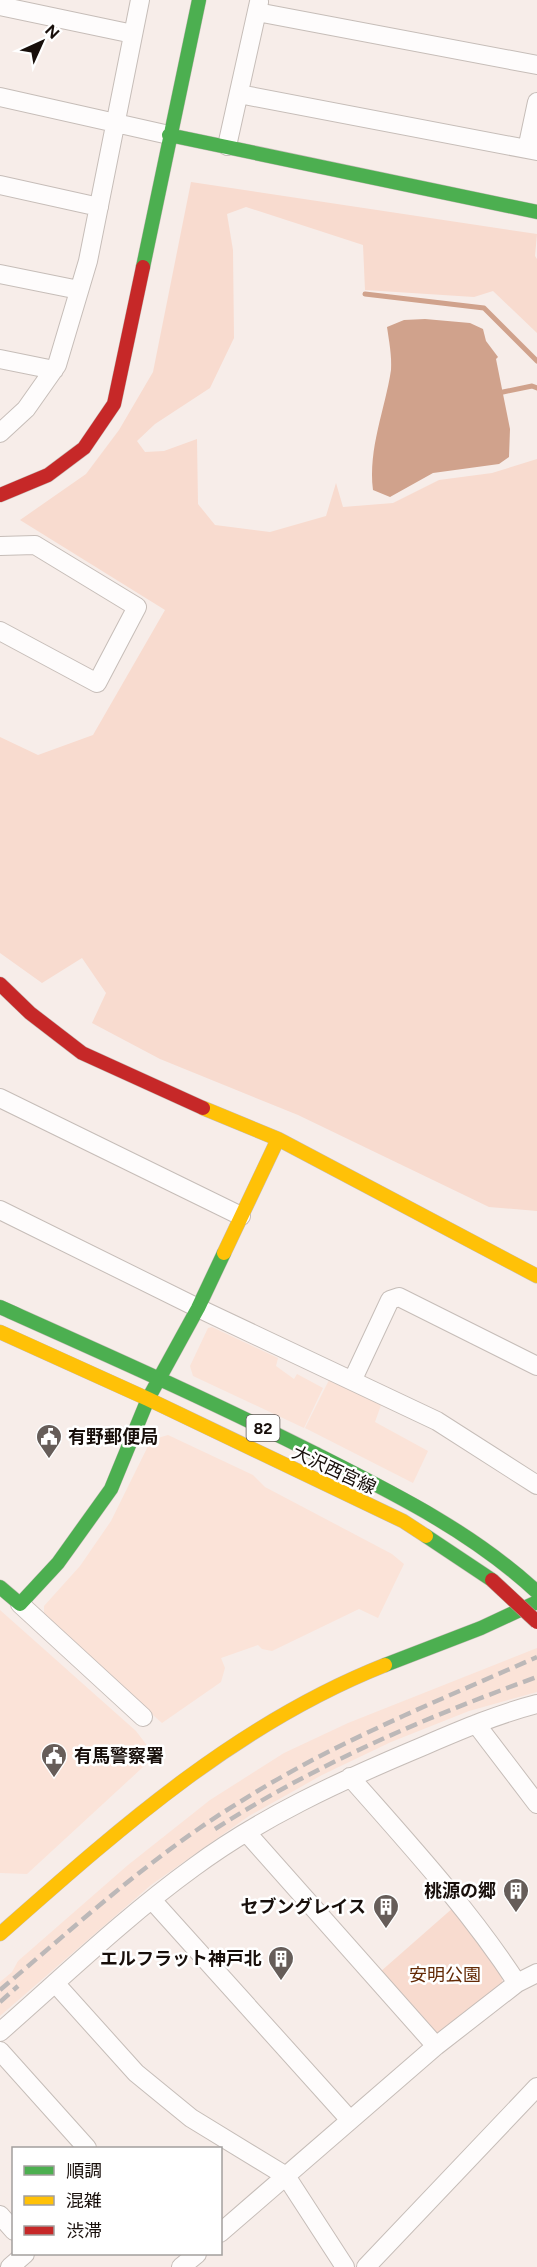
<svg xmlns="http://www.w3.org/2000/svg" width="537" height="2267" font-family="Figtree,'Noto Sans JP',sans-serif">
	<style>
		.built { fill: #fbe3d8 }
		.green { fill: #f8dbcf }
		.water { fill: #d0a28c }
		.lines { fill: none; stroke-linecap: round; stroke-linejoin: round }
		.stream { stroke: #d0a28c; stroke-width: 5 }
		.street-casing { stroke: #c6bdb8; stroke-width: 20 }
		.fast-casing { stroke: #c6bdb8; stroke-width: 15 }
		.slow-casing { stroke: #c6bdb8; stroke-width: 15 }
		.jam-casing { stroke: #c6bdb8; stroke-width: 15 }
		.street { stroke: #fefcfc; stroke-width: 18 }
		.fast { stroke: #4caf50; stroke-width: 14 }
		.slow { stroke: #ffc107; stroke-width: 14 }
		.jam { stroke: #c62828; stroke-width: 14 }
		.rail { stroke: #bcb8b8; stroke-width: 4.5; stroke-dasharray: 12 6; stroke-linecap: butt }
		.jam-bridge-casing { stroke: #b29e93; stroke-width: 15; stroke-linecap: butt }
		.jam-bridge { stroke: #c62828; stroke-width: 14 }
		.labels { text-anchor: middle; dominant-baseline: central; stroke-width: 5; stroke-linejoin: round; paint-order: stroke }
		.shield { fill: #fff; stroke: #5d5754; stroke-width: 1.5 }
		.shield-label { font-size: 16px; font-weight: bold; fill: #180f0b }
		.poi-label { font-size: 18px; font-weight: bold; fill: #180f0b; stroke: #fff; text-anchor: end }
		.street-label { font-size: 18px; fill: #180f0b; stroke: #fff }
		.park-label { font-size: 18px; fill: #632a06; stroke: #fff }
	</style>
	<rect width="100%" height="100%" fill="#f7ede9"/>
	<path class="built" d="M212,1327L278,1358L276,1366L294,1379L297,1374L323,1388L304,1428L193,1376L190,1366L208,1328Z
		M330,1378L381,1405L375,1422L428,1451L413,1483L305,1428Z
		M168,1435L253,1475L265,1487L392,1554L404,1564L378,1618L359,1609L272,1651L262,1649L258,1645L221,1658L225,1668L221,1682L162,1723L96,1665L44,1613V1606L80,1566L111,1521L151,1440Z
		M0,1610L136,1731L155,1756L27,1874L0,1873Z
		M537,1648V1692L469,1711L391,1742L322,1775L249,1816L151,1885L0,2016V1982L12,1972L18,1961L128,1865L210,1800L284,1753L348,1723Z"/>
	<path class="green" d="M191,182L537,234L535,256L537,259V333L493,291L474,297L365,290L363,245L246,207L227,214L233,250L234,338L210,388L155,424L137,441L145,452L164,451L197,439L198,504L215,525L270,532L326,516L336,483L343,507L393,503L439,480L492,473L537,459V1211L489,1207L298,1115L160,1059L92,1023L106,993L82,958L42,983L0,953V737L38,755L93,735L165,610L20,520L86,474L119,430L153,372Z
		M454,1907L501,1970L503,1985L445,2033H434L380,1972Z"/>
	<path class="water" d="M425,319L470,323L483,329L486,341L498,357L496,359L510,429L509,457L499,464L433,473L390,497L373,490C368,448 385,410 391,370C392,356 389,341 387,327L404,320Z"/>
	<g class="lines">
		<path class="stream" d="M365,294L484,308L537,361
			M503,392L532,386L537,388"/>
		<defs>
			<path id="street" d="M0,6L133,34
				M257,12L537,65
				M239,94L537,151
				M0,97L169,135
				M227,146L259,2
				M527,149L537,102
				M0,185L99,207
				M0,274L79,290
				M0,359L54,370
				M0,433L26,409L57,365L88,261L140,0
				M0,546L35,545L137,607L97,683L0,631
				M0,1098L241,1216
				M0,1210L198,1308L437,1421L537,1485
				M353,1379L390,1300L399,1297L537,1366
				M20,1604L143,1717
				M476,1724L537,1804
				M350,1777C409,1844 468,1908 517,1983
				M247,1833L436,2046
				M152,1900L350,2120
				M55,1983L136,2073L191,2118L286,2176L345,2267
				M0,2032C64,1976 125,1917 194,1867C260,1818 338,1782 414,1750C454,1733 494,1715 537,1704
				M0,2051L87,2148
				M0,2215L14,2231
				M220,2233L436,2046L517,1983L537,1973
				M10,2267L25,2254
				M181,2267L197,2254
				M366,2267L537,2087"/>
			<path id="fast" d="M169,135L537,212
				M143,267L199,0
				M0,1307C105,1354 211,1401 314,1453C393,1493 471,1531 537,1592
				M426,1536L492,1580
				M0,1587L20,1604L58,1563L111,1489L148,1399L198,1308L224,1253
				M385,1665L481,1628L537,1602"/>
			<path id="slow" d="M203,1108L278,1139
				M224,1253L278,1139L537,1276
				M0,1332L148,1399L403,1521L426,1536
				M0,1934C119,1829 236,1724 385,1665"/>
			<path id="jam" d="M0,495L48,475L84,448L114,404L143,267
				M0,984L30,1013L82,1053L203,1108"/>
		</defs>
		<use href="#street" class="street-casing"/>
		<use href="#fast" class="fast-casing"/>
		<use href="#slow" class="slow-casing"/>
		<use href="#jam" class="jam-casing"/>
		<use href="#street" class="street"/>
		<use href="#fast" class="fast"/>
		<use href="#slow" class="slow"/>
		<use href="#jam" class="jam"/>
		<path class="rail" d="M215,1829C316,1764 424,1718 537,1677
			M0,1990C78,1924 155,1853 243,1800C335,1742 438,1701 537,1657
			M0,2002L18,1986"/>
		<defs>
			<path id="jam-bridge" d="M492,1580L537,1622"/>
		</defs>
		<use href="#jam-bridge" class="jam-bridge-casing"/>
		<use href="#jam-bridge" class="jam-bridge"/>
	</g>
	<defs>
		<symbol id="civic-pin" viewBox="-11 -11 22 30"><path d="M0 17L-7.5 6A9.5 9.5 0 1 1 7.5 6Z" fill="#665d59" stroke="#fff"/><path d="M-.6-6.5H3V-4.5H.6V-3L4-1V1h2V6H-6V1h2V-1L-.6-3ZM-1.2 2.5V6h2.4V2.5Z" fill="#fff"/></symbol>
		<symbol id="building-pin" viewBox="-11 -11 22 30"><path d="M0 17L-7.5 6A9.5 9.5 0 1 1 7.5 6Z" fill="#665d59" stroke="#fff"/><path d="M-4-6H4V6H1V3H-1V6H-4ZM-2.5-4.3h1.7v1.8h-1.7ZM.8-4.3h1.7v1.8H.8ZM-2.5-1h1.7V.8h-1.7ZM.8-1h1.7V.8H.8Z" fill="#fff"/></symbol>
	</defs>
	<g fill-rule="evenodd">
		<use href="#civic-pin" x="34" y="1422" width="30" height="40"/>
		<use href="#civic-pin" x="39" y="1741" width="30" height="40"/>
		<use href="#building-pin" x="501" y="1876" width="30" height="40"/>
		<use href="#building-pin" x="371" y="1892" width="30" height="40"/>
		<use href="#building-pin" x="266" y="1944" width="30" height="40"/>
	</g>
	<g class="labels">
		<rect class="shield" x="246.5" y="1415" width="33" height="26" rx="4.5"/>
		<g class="shield-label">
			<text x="263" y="1428">82</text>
		</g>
		<g class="poi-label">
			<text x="68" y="1437" text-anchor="start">有野郵便局</text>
			<text x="74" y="1756" text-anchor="start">有馬警察署</text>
			<text x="496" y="1891">桃源の郷</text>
			<text x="366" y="1907">セブングレイス</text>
			<text x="262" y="1959">エルフラット神戸北</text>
		</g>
		<g class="street-label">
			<text transform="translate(334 1470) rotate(25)">大沢西宮線</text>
		</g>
		<g class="park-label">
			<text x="445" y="1975">安明公園</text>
		</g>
	</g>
	<rect x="12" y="2147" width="210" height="108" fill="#ffffff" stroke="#a39f9d" stroke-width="1.5"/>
	<rect x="24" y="2166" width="30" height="9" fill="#4caf50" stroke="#a39f9d" stroke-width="1.5"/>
	<text x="66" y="2177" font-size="18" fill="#180f0b">順調</text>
	<rect x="24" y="2196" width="30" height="9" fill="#ffc107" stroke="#a39f9d" stroke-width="1.5"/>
	<text x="66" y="2207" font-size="18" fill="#180f0b">混雑</text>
	<rect x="24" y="2226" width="30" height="9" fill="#c62828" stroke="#a39f9d" stroke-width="1.5"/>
	<text x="66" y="2237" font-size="18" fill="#180f0b">渋滞</text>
	<g transform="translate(42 42) rotate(45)" stroke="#ffffff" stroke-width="4.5" paint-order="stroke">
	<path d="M0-4.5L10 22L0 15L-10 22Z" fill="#180f0b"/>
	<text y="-9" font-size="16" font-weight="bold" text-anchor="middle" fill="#180f0b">N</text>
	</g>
</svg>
